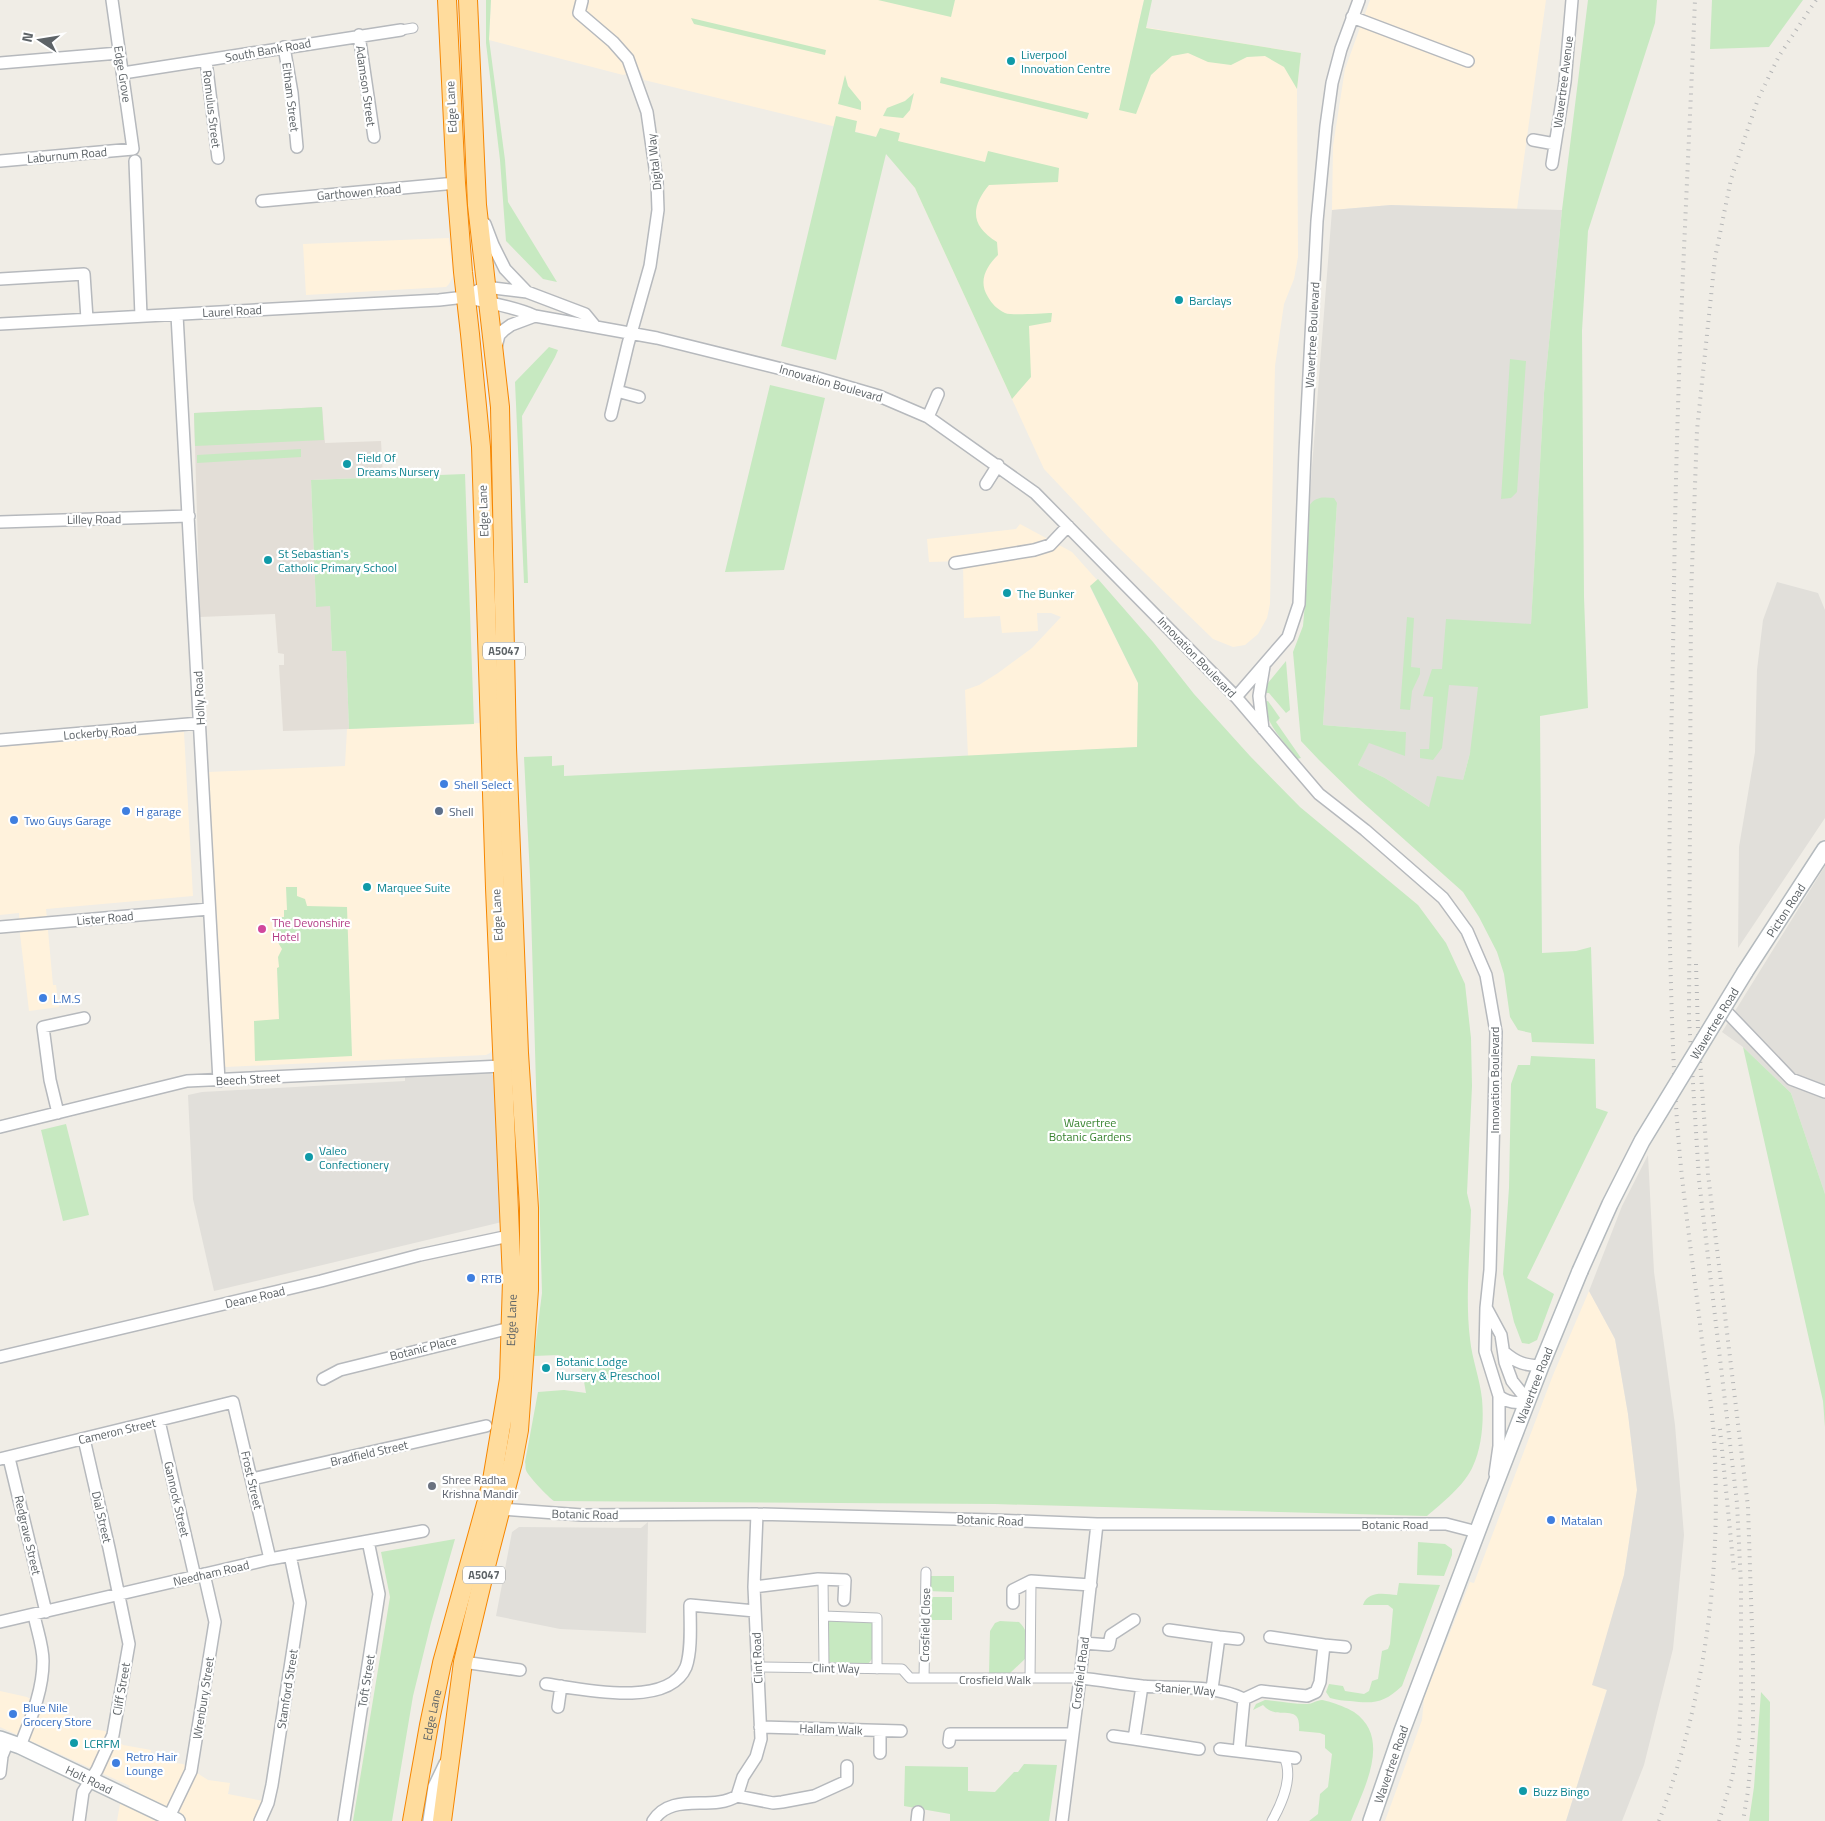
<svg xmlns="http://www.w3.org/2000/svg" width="1825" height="1821" font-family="'Titillium Web',sans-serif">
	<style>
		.commercial { fill: #fff2dc }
		.industrial { fill: #e1dfda }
		.education { fill: #e3ded7 }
		.green { fill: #c7e9c1 }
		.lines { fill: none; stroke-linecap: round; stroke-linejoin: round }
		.pedestrian-casing { stroke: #b6b9bd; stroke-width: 11 }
		.minor-casing { stroke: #b6b9bd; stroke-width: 14 }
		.secondary-casing { stroke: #b4babe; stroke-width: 18 }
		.trunk-casing { stroke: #f68600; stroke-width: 20 }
		.pedestrian { stroke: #fff; stroke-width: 9 }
		.minor { stroke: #fff; stroke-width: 11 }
		.secondary { stroke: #fff; stroke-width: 15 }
		.trunk { stroke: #ffdc9d; stroke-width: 18 }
		.rail { stroke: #b5b6b7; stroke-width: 4; stroke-dasharray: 1 6; stroke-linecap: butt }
		.secondary-bridge-casing { stroke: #b4babe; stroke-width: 18; stroke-linecap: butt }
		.secondary-bridge { stroke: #fff; stroke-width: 15 }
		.culture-dot { fill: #0f9aa8; stroke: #fff; stroke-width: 2 }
		.shop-dot { fill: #3f7fe0; stroke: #fff; stroke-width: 2 }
		.service-dot { fill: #5c6f8a; stroke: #fff; stroke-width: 2 }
		.hotel-dot { fill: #d1479c; stroke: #fff; stroke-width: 2 }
		.worship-dot { fill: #6b7280; stroke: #fff; stroke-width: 2 }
		.labels { text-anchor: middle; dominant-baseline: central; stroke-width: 4.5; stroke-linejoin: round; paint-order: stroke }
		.shield { fill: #fff; stroke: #8e9295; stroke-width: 1 }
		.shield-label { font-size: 11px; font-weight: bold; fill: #5d6367 }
		.street-label { font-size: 12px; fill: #5d6367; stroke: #fff }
		.culture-label { font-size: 12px; fill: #0d838f; stroke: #fff; text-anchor: start }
		.shop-label { font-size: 12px; fill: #366cbe; stroke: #fff; text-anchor: start }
		.service-label { font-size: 12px; fill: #4e5e75; stroke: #fff; text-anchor: start }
		.hotel-label { font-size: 12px; fill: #b23c85; stroke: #fff; text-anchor: start }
		.park-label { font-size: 12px; fill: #388330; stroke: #fff }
		.worship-label { font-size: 12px; fill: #5b616d; stroke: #fff; text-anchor: start }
	</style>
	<rect width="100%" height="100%" fill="#f0ede6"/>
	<path class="commercial" d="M491,0H1144L1138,26L1301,53L1297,89L1298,257L1294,279L1284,304L1275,366L1270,604L1267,618L1258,634L1245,645L1233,647L1213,639L1112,541L1044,469L915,188L886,153L877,137L644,80L640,70L623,75L489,40Z
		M1370,0H1546L1517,209L1391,205L1332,210L1333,146L1345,69Z
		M449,238L453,276L449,284L446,287L306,295L303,244Z
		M1020,524L1072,552L1097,580L1090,587L1138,683V747L968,756L965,690L979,685L998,673L1032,648L1061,617L1051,613H1037L1038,631L1002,633L1000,616L964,618L963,561L929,562L927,539L1016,529Z
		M480,723L492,1049L490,1053L486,1055L226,1067L223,1064L208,772L345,766L347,729Z
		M184,732L193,896L46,909L53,985H56L59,1007L29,1011L20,934L19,913L0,915V747Z
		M1589,1291L1615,1339L1628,1414L1637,1490L1624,1575L1593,1684L1607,1689L1566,1821H1385L1422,1720L1424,1698L1470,1582L1474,1583L1553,1375Z
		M0,1691L27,1697L44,1708L59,1711V1714L74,1716L72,1726L105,1731L123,1745L151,1750V1754L160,1761L183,1764L208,1780L230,1783L228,1794L263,1801L254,1821H117L120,1804L130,1786L0,1727Z"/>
	<path class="industrial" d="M1391,205L1562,210L1544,393L1531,625L1470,753L1463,780L1429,807L1385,778L1358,765L1369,742L1406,732L1323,725L1337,503L1309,506L1332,210Z
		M1777,582L1818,593L1825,610V818L1738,948L1739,847L1755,752L1757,670L1763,620Z
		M1825,866V1194L1791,1093L1743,1047L1722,1032Z
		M487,1071L493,1075L502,1222L214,1291L193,1199L188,1095L202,1092L405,1081V1076Z
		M1648,1155L1654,1272L1675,1425L1684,1535L1673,1649L1644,1765L1622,1821H1566L1607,1690L1592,1685L1624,1575L1637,1490L1628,1414L1615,1339L1589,1291L1622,1206Z
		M648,1522L646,1633L560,1629L496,1616L512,1532L519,1527L641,1528Z"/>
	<path class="education" d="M322,407L325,443L381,441L383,477L311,480L316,606H330L332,651H346L349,729L283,731L279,665H284V654L278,653L275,614L200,617L194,413Z"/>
	<path class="green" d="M486,0H491L489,39L505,160L508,202L557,282L543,279L506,241L500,160L486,43Z
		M878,0H955L951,17Z
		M1144,0H1152L1146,28L1301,53L1297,89L1284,67L1265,56L1247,57L1231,65L1208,62L1188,53L1172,56L1151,75L1136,114L1119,110Z
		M1588,0H1657L1655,23L1588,231L1582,331L1584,597L1588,708L1540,716L1542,953L1576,951L1591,947L1594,1044L1532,1042L1531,1033L1518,1030L1510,1017L1504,974L1497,952L1479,917L1463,892L1359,799L1319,760L1301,741L1293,652L1303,626L1307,580L1309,506C1315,496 1324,497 1334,498L1337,503L1323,725L1406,732L1405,756L1369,743L1358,765L1385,778L1429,807L1437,776L1463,780L1470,753L1478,687L1449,685L1442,748L1433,760L1420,758V749H1429L1433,697L1423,696L1432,669H1442L1446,619L1531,624L1544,393L1562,210Z
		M1712,0H1803L1769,47L1710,49Z
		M691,18L826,50L825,55L694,24Z
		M845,75L848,86L861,102V110L838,104Z
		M941,77L1089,113L1087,119L940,83Z
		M914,93L910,110L903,118L883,116L887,108L905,101Z
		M836,116L857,121L855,132L876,137L880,128L900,133L898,141L985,162L988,151L1059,168L1058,182L989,185C970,208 971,226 997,242L998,255C986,267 978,281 988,297C992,304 997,309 1005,313C1012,316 1042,313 1052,313L1051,322L1029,326L1031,377L1012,399L915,188L886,154L836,360L781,346Z
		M549,347L558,350L555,357L522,416L528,583H524L515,382Z
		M1510,359L1526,361L1517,492L1511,498L1501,499Z
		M770,385L825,398L784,570L725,572Z
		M322,407L324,440L195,446L194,413Z
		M301,449V457L197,463V455Z
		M465,474L474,724L349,729L346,651H332L330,606L316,607L311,480Z
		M1098,579L1153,642L1194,694L1250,756L1300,807L1418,905L1446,943L1465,984L1471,1038L1472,1086L1467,1193L1471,1210C1470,1252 1465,1298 1470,1339C1472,1359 1480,1379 1482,1399C1484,1420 1482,1447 1473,1466C1465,1485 1442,1503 1427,1516L995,1504L554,1501C549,1498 527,1475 526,1470C525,1468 526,1465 525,1462L538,1392L564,1390L586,1393L582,1370L558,1355L534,1356L542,1293L530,876L524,757L552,756V766L564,765V776L1137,747L1138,683L1090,586Z
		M1407,617L1414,618L1411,667L1420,668V674L1412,691L1410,710L1400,709Z
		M1286,661L1290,710L1286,713L1269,693H1264L1268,683Z
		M1268,701L1280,718L1276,722L1301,758L1297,759C1283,741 1267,725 1263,702Z
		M286,887H297V896L305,899L307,906L347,907L352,1056L255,1061L254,1021L279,1019L277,968L279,967L278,957L282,949L277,941L276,917H284V910H287Z
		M1743,1047L1791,1093L1825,1194V1427L1823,1401Z
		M1531,1056L1595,1059L1596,1108L1608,1112L1527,1278L1554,1294L1537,1340L1529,1344L1522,1343L1514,1322L1503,1274L1509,1188L1511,1084L1518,1065H1530Z
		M66,1124L89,1215L63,1221L41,1130Z
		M455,1539L431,1623L413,1696L392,1821H353L390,1597L381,1552Z
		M1418,1542L1445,1544L1452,1549V1555L1444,1576L1417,1575Z
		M927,1576H954V1592L927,1591Z
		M1399,1583L1440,1585L1402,1686C1384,1703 1374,1704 1350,1701C1344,1701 1337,1700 1330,1698L1326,1692L1329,1684L1343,1686L1345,1691L1364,1694L1369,1691L1372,1681L1378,1679L1382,1651L1388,1649L1390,1644L1393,1609L1388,1605H1363C1368,1590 1385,1594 1397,1595Z
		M930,1597H952V1620H930L928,1617Z
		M827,1618L870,1619L874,1624L872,1659L868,1664L826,1662Z
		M1000,1621L1019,1622C1030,1632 1027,1643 1027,1657L1009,1674H989L990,1631L995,1623Z
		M1761,1692L1770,1702L1769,1821H1749L1754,1787Z
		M1265,1700C1279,1701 1293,1704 1307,1704C1312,1704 1317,1700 1322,1700C1330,1701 1348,1708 1354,1712C1392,1738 1364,1788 1351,1821H1309L1318,1814L1320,1794L1328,1787L1332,1754L1325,1748V1735L1320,1733L1299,1731C1301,1704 1284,1718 1269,1710C1267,1709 1265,1707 1263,1705L1253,1710L1256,1704Z
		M1024,1764L1057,1765L1049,1821H950V1814L904,1806L905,1766L968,1767V1791L995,1792L1014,1772H1018Z"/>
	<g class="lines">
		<defs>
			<path id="pedestrian" d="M401,30L413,28
				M823,1579L824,1667
				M824,1616L877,1618V1669
				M757,1667L902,1669L910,1678H1080
				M924,1678L926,1572
				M1030,1679L1031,1581
				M1272,1821C1282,1803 1294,1777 1284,1757"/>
			<path id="minor" d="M582,1L579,13L613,42L628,59L647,112L657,182L658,210L650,266L628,344L611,415
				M1352,17L1468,61
				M359,35L374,137
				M284,47L292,93L297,147
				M206,61L218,158
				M0,63L119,53
				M123,73L401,30
				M1533,140L1555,144
				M0,161L133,149L112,0
				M135,161L141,316
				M1552,164L1565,82L1572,0
				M262,201L456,183
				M485,224L493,245L505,269L527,292L585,314L594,325
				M0,279L84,274L87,319
				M465,297C488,303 513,306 535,316
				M177,315L219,1081
				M0,324L439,300L465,297L485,287L527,292
				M496,347L499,335L504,330L511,325L535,316L657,338L814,377L879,396L928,417L1035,493L1236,697L1319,794L1365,830L1443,898L1467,931L1486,975L1496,1032L1490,1270L1486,1308L1485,1351L1499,1396V1446L1495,1474
				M617,391L639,397
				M928,417L938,394
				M986,484L998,465
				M0,522L189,516
				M955,563L1034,550L1050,545L1068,526
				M1236,697L1288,637L1299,604L1305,452L1317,221L1326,126L1332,83L1341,49L1359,0
				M1263,729L1259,696L1264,666
				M0,740L200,723
				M0,927L209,909
				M1723,1008L1791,1079L1825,1092
				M58,1113L50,1080L43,1027L84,1018
				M0,1127L187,1081L502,1066
				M1487,1309L1501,1335L1505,1362L1512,1381L1528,1401C1517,1404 1508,1403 1499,1396
				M1504,1352C1517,1363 1524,1365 1541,1366
				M0,1357L321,1281L420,1255L509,1236
				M323,1379L340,1370L510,1328H517
				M159,1421L195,1577
				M9,1458L46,1612
				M0,1459L233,1402L270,1559
				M252,1479L486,1426
				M501,1509L582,1515L757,1514L994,1520L1097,1524H1446L1477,1532
				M754,1587L818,1579L845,1580L844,1600
				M1013,1603V1590L1031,1581L1091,1585
				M0,1622L270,1559L423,1531
				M1169,1630L1219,1637L1212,1689
				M1219,1637L1238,1639
				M1084,1643L1109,1645L1111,1635L1134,1620
				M1324,1645L1345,1647
				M463,1662L520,1670
				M1080,1678C1101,1680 1121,1684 1142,1686C1177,1689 1211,1684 1244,1699L1261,1691L1307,1696L1316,1692L1320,1682L1324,1645L1270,1637
				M546,1684C581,1689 668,1709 686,1667C692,1650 690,1623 690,1605L755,1611
				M1142,1686L1134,1739L1199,1749
				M558,1707L561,1686
				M760,1727L901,1731
				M1113,1736L1134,1739
				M949,1742L950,1734H1072
				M20,1746C31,1718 43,1691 43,1661C43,1646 37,1630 34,1615
				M1220,1749L1295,1758
				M1239,1751L1244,1699
				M880,1753V1731
				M0,1773L2,1756L8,1741
				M737,1796L743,1777L756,1757L761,1739L754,1587L757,1514
				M737,1796L773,1803L782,1802L814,1796L847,1781V1766
				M79,1821L83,1792L97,1770L113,1735L129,1644L109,1548L84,1439
				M167,1821L191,1771L215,1622L204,1574
				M260,1821L268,1803L272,1785L300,1603L290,1555
				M344,1821L379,1594L368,1541
				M653,1821C672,1791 711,1812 737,1796
				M917,1821L918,1812
				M1062,1821L1080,1678L1097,1524"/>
			<g id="secondary">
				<path id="s1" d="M1745,972L1825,849"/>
				<path id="s2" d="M0,1739L20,1746L177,1821"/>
				<path d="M431,1821L436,1787L447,1764"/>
				<path id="s3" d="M1371,1821L1402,1731L1492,1493L1541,1366L1580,1271"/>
			</g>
			<g id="trunk">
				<path id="s4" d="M412,1821L429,1725L442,1663L491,1486L509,1379L512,1280L495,888L481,447L470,334L463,272L456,183L447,0"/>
				<path d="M442,1821L463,1662L486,1566L513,1462L519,1430L529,1290V1208L519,1053L507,748L500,407L477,205L468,0"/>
			</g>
		</defs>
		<use href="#pedestrian" class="pedestrian-casing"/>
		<use href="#minor" class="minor-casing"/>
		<use href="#secondary" class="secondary-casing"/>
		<use href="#trunk" class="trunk-casing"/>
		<use href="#pedestrian" class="pedestrian"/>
		<use href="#minor" class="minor"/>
		<use href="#secondary" class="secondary"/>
		<use href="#trunk" class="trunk"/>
		<path class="rail" d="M1696,964L1698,1030L1708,1174L1748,1507L1753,1659V1734L1748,1791L1743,1821
			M1720,1429L1734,1571
			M1659,1821C1703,1704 1720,1585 1715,1460C1714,1420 1708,1380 1702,1341C1696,1289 1689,1238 1683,1186C1674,1107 1672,1027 1670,947C1668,849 1671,751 1673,653C1674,582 1675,512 1677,441C1681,294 1689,147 1695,0
			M1719,1821L1732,1778L1739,1739L1741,1697V1585L1737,1503L1699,1180L1689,1019L1691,596L1697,430L1715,258L1731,179L1758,99L1779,56L1816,0"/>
		<defs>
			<g id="secondary-bridge">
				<path id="s5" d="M1580,1271L1610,1204L1642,1141L1745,972"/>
			</g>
		</defs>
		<use href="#secondary-bridge" class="secondary-bridge-casing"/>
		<use href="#secondary-bridge" class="secondary-bridge"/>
	</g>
	<g class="culture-dot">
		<circle cx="1011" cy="61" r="5"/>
		<circle cx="1179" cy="300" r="5"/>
		<circle cx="347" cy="464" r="5"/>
		<circle cx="268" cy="560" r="5"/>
		<circle cx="1007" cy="593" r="5"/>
		<circle cx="367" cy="887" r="5"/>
		<circle cx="309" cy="1157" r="5"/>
		<circle cx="546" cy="1368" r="5"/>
		<circle cx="74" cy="1743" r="5"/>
		<circle cx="1523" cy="1791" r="5"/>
	</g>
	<g class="shop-dot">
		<circle cx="444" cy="784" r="5"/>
		<circle cx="126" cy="811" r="5"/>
		<circle cx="14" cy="820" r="5"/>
		<circle cx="43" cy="998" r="5"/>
		<circle cx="471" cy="1278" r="5"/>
		<circle cx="1551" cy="1520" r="5"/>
		<circle cx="13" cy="1714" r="5"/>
		<circle cx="116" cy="1763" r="5"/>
	</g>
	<circle class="service-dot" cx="439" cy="811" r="5"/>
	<circle class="hotel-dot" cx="262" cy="929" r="5"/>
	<circle class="worship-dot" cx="432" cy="1486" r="5"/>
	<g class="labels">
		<g class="shield">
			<rect x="483" y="642.5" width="42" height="17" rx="4"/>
			<rect x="463" y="1566.5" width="42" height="17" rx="4"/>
		</g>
		<g class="shield-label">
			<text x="504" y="651">A5047</text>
			<text x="484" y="1575">A5047</text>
		</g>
		<g class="street-label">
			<text transform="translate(268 50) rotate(-10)">South Bank Road</text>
			<text transform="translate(123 74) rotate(81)">Edge Grove</text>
			<text transform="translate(1563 82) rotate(-83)">Wavertree Avenue</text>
			<text transform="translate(366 86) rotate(82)">Adamson Street</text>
			<text transform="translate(291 97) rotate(83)">Eltham Street</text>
			<text transform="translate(451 107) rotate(-93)">Edge Lane</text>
			<text transform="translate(212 109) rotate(83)">Romulus Street</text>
			<text transform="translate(67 155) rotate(-5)">Laburnum Road</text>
			<text transform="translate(654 162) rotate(-96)">Digital Way</text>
			<text transform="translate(359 192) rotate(-5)">Garthowen Road</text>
			<text transform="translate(232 311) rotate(-3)">Laurel Road</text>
			<text transform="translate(1312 335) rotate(-87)">Wavertree Boulevard</text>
			<text transform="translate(831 383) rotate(16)">Innovation Boulevard</text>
			<text transform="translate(483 511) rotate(-92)">Edge Lane</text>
			<text transform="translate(94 519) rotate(-1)">Lilley Road</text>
			<text transform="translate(1197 657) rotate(46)">Innovation Boulevard</text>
			<text transform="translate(199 698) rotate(-93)">Holly Road</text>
			<text transform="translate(100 732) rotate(-5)">Lockerby Road</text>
			<text stroke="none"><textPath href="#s1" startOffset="74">Picton Road</textPath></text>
			<text transform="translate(497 915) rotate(-93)">Edge Lane</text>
			<text transform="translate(105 918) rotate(-5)">Lister Road</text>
			<text stroke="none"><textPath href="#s5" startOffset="282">Wavertree Road</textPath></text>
			<text transform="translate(248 1079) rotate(-3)">Beech Street</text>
			<text transform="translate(1494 1080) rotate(-90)">Innovation Boulevard</text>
			<text transform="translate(255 1297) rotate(-13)">Deane Road</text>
			<text stroke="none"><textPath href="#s4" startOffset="512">Edge Lane</textPath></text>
			<text transform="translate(423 1348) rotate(-14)">Botanic Place</text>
			<text stroke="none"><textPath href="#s3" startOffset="465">Wavertree Road</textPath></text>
			<text transform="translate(117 1431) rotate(-13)">Cameron Street</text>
			<text transform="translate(369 1453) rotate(-13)">Bradfield Street</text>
			<text transform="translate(252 1480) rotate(77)">Frost Street</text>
			<text transform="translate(177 1499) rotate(77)">Gannock Street</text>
			<text transform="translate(585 1514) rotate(1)">Botanic Road</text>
			<text transform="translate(102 1517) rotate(77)">Dial Street</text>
			<text transform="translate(990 1520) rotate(2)">Botanic Road</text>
			<text x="1395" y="1524">Botanic Road</text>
			<text transform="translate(28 1535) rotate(77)">Redgrave Street</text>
			<text transform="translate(211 1573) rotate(-13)">Needham Road</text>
			<text transform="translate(925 1625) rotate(-89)">Crosfield Close</text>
			<text transform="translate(757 1658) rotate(-92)">Clint Road</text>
			<text transform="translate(836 1668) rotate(1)">Clint Way</text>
			<text transform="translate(1080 1673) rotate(-83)">Crosfield Road</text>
			<text x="995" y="1679">Crosfield Walk</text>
			<text transform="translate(366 1681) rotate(-81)">Toft Street</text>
			<text transform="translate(121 1689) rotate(-80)">Cliff Street</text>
			<text transform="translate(287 1689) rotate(-81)">Stamford Street</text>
			<text transform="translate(1185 1689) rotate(4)">Stanier Way</text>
			<text transform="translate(203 1698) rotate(-81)">Wrenbury Street</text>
			<text stroke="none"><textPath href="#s4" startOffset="108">Edge Lane</textPath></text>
			<text transform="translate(831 1729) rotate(2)">Hallam Walk</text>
			<text stroke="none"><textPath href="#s3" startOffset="60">Wavertree Road</textPath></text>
			<text stroke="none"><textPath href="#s2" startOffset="98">Holt Road</textPath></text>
		</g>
		<g class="culture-label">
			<text x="1021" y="54">Liverpool<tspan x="1021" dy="14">Innovation Centre</tspan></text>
			<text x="1189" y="300">Barclays</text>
			<text x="357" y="457">Field Of<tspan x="357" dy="14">Dreams Nursery</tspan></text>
			<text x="278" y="553">St Sebastian's<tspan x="278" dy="14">Catholic Primary School</tspan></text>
			<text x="1017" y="593">The Bunker</text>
			<text x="377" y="887">Marquee Suite</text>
			<text x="319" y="1150">Valeo<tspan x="319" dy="14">Confectionery</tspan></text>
			<text x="556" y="1361">Botanic Lodge<tspan x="556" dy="14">Nursery &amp; Preschool</tspan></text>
			<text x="84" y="1743">LCRFM</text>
			<text x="1533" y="1791">Buzz Bingo</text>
		</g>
		<g class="shop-label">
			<text x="454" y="784">Shell Select</text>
			<text x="136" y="811">H garage</text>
			<text x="24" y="820">Two Guys Garage</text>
			<text x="53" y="998">L.M.S</text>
			<text x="481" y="1278">RTB</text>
			<text x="1561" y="1520">Matalan</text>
			<text x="23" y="1707">Blue Nile<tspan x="23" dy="14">Grocery Store</tspan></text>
			<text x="126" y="1756">Retro Hair<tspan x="126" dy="14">Lounge</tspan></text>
		</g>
		<g class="service-label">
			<text x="449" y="811">Shell</text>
		</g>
		<g class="hotel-label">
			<text x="272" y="922">The Devonshire<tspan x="272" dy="14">Hotel</tspan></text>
		</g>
		<g class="park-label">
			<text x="1090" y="1122">Wavertree<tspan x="1090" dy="14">Botanic Gardens</tspan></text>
		</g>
		<g class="worship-label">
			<text x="442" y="1479">Shree Radha<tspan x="442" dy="14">Krishna Mandir</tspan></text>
		</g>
	</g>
	<g transform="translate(40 40) rotate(282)" stroke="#ffffff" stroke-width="4" paint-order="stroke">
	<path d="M0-4L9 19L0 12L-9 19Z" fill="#5d6367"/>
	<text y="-8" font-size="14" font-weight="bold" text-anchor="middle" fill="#5d6367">N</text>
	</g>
</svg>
